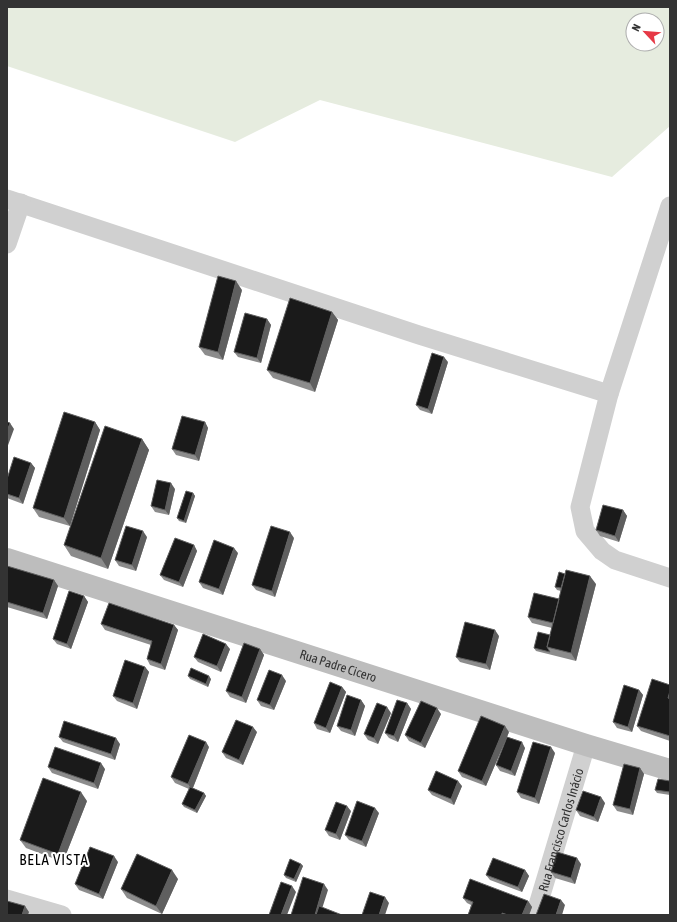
<svg xmlns="http://www.w3.org/2000/svg" width="677" height="922" font-family="'Asap Condensed',sans-serif">
	<style>
		.green { fill: #e6ecdf; fill-rule: evenodd }
		.lines { fill: none; stroke-linecap: round; stroke-linejoin: round }
		.street { stroke: #d0d0d0; stroke-width: 19 }
		.secondary { stroke: #bdbdbd; stroke-width: 22 }
		.wall { fill: #8c8c8c }
		.shaded-wall { fill: #5f5f5f }
		.building { fill: #1a1a1a; stroke: #5f5f5f }
		.labels { text-anchor: middle; dominant-baseline: central; stroke-width: 4; stroke-linejoin: round; paint-order: stroke }
		.street-label { font-size: 13px; fill: #333; stroke: #fff }
		.quarter-label { font-size: 15px; letter-spacing: 1px; fill: #000; stroke: #fff }
	</style>
	<rect width="100%" height="100%" fill="#fff"/>
	<path class="green" d="M7,7H670V126L612,177L320,100L235,142L7,66ZM633,20H657V44H633Z"/>
	<g class="lines">
		<g class="street">
			<path d="M7,199L419,335L609,394"/>
			<path d="M670,206L609,394L580,507L585,531L602,551L615,560L670,578"/>
			<path d="M7,244L21,203"/>
			<path d="M7,899L62,915"/>
			<path id="s1" d="M535,915L586,745"/>
		</g>
		<path class="secondary" id="s2" d="M7,559L586,745L670,770"/>
	</g>
	<path class="wall" d="M242,290L223,360L205,355L199,347Z
		M332,312L338,320L315,392L273,378L267,370Z
		M267,319L271,325L261,363L238,357L234,352Z
		M448,362L432,414L420,410L416,405Z
		M95,422L100,430L70,526L39,517L33,508Z
		M205,422L208,428L199,461L176,455L172,449Z
		M142,439L149,450L108,569L71,556L64,545Z
		M31,463L35,468L23,504L7,498V479Z
		M175,489L169,515L155,512L151,506Z
		M193,493L195,496L186,523L179,521L177,518Z
		M623,510L627,516L619,542L600,536L596,530Z
		M147,537L136,571L119,566L115,560Z
		M294,538L275,597L256,590L252,585Z
		M194,545L197,551L183,587L164,580L160,575Z
		M238,553L223,595L203,588L199,582Z
		M7,566L54,580L58,586L47,619L7,607Z
		M596,584L576,661L536,651L534,648L550,635L552,628L532,623L528,617L559,599L561,591L557,590L555,587Z
		M84,596L88,602L71,649L57,644L53,639Z
		M101,624L174,625L178,630L165,670L150,665L147,659L151,645L105,630Z
		M499,636L490,670L460,662L456,657Z
		M230,649L221,672L198,662L194,657Z
		M260,649L264,655L246,703L230,697L226,691Z
		M145,667L149,672L137,709L117,701L113,696Z
		M188,676L211,679L208,687L190,679Z
		M286,681L274,710L261,706L257,700Z
		M670,685V741L641,731L637,726Z
		M342,687L346,692L330,733L317,729L314,723Z
		M639,690L643,695L632,732L617,728L613,722Z
		M361,700L365,706L355,736L341,731L337,726Z
		M407,703L411,709L398,742L389,738L385,733Z
		M391,713L378,744L368,740L364,734Z
		M441,714L425,748L409,741L405,735Z
		M257,732L243,765L226,758L222,752Z
		M509,732L507,737L525,748L515,776L500,771L496,765L507,737L486,786L462,777L458,771Z
		M59,737L120,744L115,760L63,742Z
		M209,747L193,788L204,793L206,796L197,813L184,807L182,804L189,789L175,783L171,777Z
		M555,753L539,804L521,798L517,792Z
		M48,767L105,769L98,789L52,773Z
		M640,768L644,774L633,815L617,811L613,805Z
		M670,781V795L657,793L655,790Z
		M462,786L454,805L432,795L428,790Z
		M87,801L63,862L26,848L20,840Z
		M605,803L598,822L580,816L576,810Z
		M351,811L340,840L329,836L325,830Z
		M379,813L366,847L349,840L345,835Z
		M118,862L103,899L79,890L75,884Z
		M301,864L303,866L296,882L286,878L284,875Z
		M581,864L575,884L555,878L551,872Z
		M525,870L529,876L522,892L490,880L486,875Z
		M178,879L162,914L127,898L121,889Z
		M463,898L528,901L532,907L529,915H468L471,905L467,903Z"/>
	<path class="shaded-wall" d="M236,281L242,290L223,360L218,352Z
		M332,312L338,320L315,392L310,383Z
		M267,319L271,325L261,363L257,358Z
		M444,357L448,362L432,414L428,409Z
		M95,422L100,430L70,526L64,518Z
		M205,422L208,428L199,461L195,455Z
		M10,423L14,429L7,448V431Z
		M142,439L149,450L108,569L101,558Z
		M31,463L35,468L23,504L19,498Z
		M171,483L175,489L169,515L165,510Z
		M193,493L195,496L186,523L184,521Z
		M623,510L627,516L619,542L615,536Z
		M143,531L147,537L136,571L132,565Z
		M290,532L294,538L275,597L272,591Z
		M194,545L197,551L183,587L179,582Z
		M234,548L238,553L223,595L219,589Z
		M590,576L596,584L576,661L571,653Z
		M54,580L58,586L47,619L43,613Z
		M84,596L88,602L71,649L67,644Z
		M174,625L178,630L165,670L161,664Z
		M495,630L499,636L490,670L486,664Z
		M226,644L230,649L221,672L217,666Z
		M260,649L264,655L246,703L242,697Z
		M145,667L149,672L137,709L133,703Z
		M282,675L286,681L274,710L270,705Z
		M209,676L211,679L208,687L206,684Z
		M342,687L346,692L330,733L326,728Z
		M639,690L643,695L632,732L628,727Z
		M670,691V701L668,698Z
		M361,700L365,706L355,736L351,730Z
		M407,703L411,709L398,742L394,736Z
		M387,707L391,713L378,744L374,738Z
		M437,708L441,714L425,748L421,743Z
		M505,726L509,732L486,786L482,781Z
		M253,727L257,732L243,765L239,760Z
		M116,738L120,744L115,760L111,754Z
		M206,742L209,747L192,790L188,784Z
		M522,742L525,748L515,776L511,771Z
		M551,747L555,753L539,804L535,798Z
		M101,763L105,769L98,789L94,783Z
		M640,768L644,774L633,815L630,809Z
		M458,781L462,786L454,805L451,799Z
		M81,792L87,801L63,862L58,854Z
		M204,793L206,796L197,813L195,810Z
		M601,797L605,803L598,822L594,817Z
		M347,806L351,811L340,840L336,834Z
		M375,808L379,813L366,847L362,841Z
		M114,856L118,862L103,899L99,894Z
		M577,858L581,864L575,884L571,878Z
		M301,864L303,866L296,882L294,879Z
		M172,870L178,879L162,914L156,906Z
		M525,870L529,876L522,892L518,887Z
		M324,884L328,890L320,915H315Z
		M292,886L296,892L287,915H281Z
		M385,897L389,903L385,915H379Z
		M561,900L565,905L562,915H556Z
		M528,901L532,907L529,915H522Z
		M25,906L29,912L28,915H22Z"/>
	<path class="building" d="M218,276L236,281L218,352L199,347Z
		M290,298L332,312L310,383L267,370Z
		M245,313L267,319L257,358L234,352Z
		M432,353L444,357L428,409L416,405Z
		M64,412L95,422L64,518L33,508Z
		M182,416L205,422L195,455L172,449Z
		M7,422L10,423L7,431Z
		M105,426L142,439L101,558L64,545Z
		M14,457L31,463L19,498L7,494V479Z
		M157,480L171,483L165,510L151,506Z
		M186,491L193,493L184,521L177,518Z
		M603,505L623,510L615,536L596,530Z
		M126,526L143,531L132,565L115,560Z
		M271,526L290,532L272,591L252,585Z
		M175,538L194,545L179,582L160,575Z
		M214,540L234,548L219,589L199,582Z
		M7,566L54,580L43,613L7,602Z
		M566,570L590,576L571,653L547,647Z
		M559,572L565,574L561,588L555,587Z
		M69,591L84,596L67,644L53,639Z
		M534,593L559,599L553,623L528,617Z
		M109,603L174,625L161,664L147,659L152,641L101,624Z
		M465,622L495,630L486,664L456,657Z
		M538,632L550,635L547,647L550,652L534,648Z
		M203,634L226,644L217,666L194,657Z
		M244,643L260,649L242,697L226,691Z
		M125,660L145,667L133,703L113,696Z
		M191,668L209,676L206,684L188,676Z
		M269,670L282,675L270,705L257,700Z
		M652,679L670,685V691L668,698L670,699V736L637,726Z
		M330,682L342,687L326,728L314,723Z
		M624,685L639,690L628,727L613,722Z
		M347,695L361,700L351,730L337,726Z
		M397,700L407,703L394,736L385,733Z
		M421,701L437,708L421,743L405,735Z
		M377,703L387,707L374,738L364,734Z
		M481,716L505,726L482,781L458,771Z
		M236,720L253,727L239,760L222,752Z
		M64,721L116,738L111,754L59,737Z
		M189,735L206,742L188,784L171,777Z
		M507,737L522,742L511,771L496,765Z
		M533,742L551,747L535,798L517,792Z
		M55,747L101,763L94,783L48,767Z
		M624,764L640,768L630,809L613,805Z
		M436,771L458,781L451,799L428,790Z
		M43,778L81,792L58,854L20,840Z
		M658,779L670,781V792L655,790Z
		M190,787L204,793L195,810L182,804Z
		M583,791L601,797L594,817L576,810Z
		M357,801L375,808L362,841L345,835Z
		M336,802L347,806L336,834L325,830Z
		M90,847L114,856L99,894L75,884Z
		M557,852L577,858L571,878L551,872Z
		M137,854L172,870L156,906L121,889Z
		M493,858L525,870L518,887L486,875Z
		M290,859L301,864L294,879L284,875Z
		M303,877L324,884L315,915H291Z
		M470,879L528,901L522,915H508L502,913V915H468L473,902L463,898Z
		M281,882L292,886L281,915H269Z
		M370,892L385,897L379,915H362Z
		M544,894L561,900L556,915H536Z
		M7,901L25,906L22,915H7Z
		M319,906L342,915H316Z"/>
	<g class="labels">
		<g class="street-label">
			<text stroke="none"><textPath href="#s2" startOffset="348">Rua Padre Cicero</textPath></text>
			<text stroke="none"><textPath href="#s1" startOffset="89">Rua Francisco Carlos Inácio</textPath></text>
		</g>
		<g class="quarter-label">
			<text x="54" y="859">BELA VISTA</text>
		</g>
	</g>
	<rect width="677" height="922" fill="none" stroke="#333333" stroke-width="16"/>
	<g transform="translate(645 32) rotate(296)"><circle r="19" fill="#ffffff" stroke="#adadad"/>
	<path d="M0-3L7 15L0 10L-7 15Z" fill="#e63946"/>
	<text y="-6" font-size="11" font-weight="bold" text-anchor="middle" fill="#333333">N</text>
	</g>
</svg>
